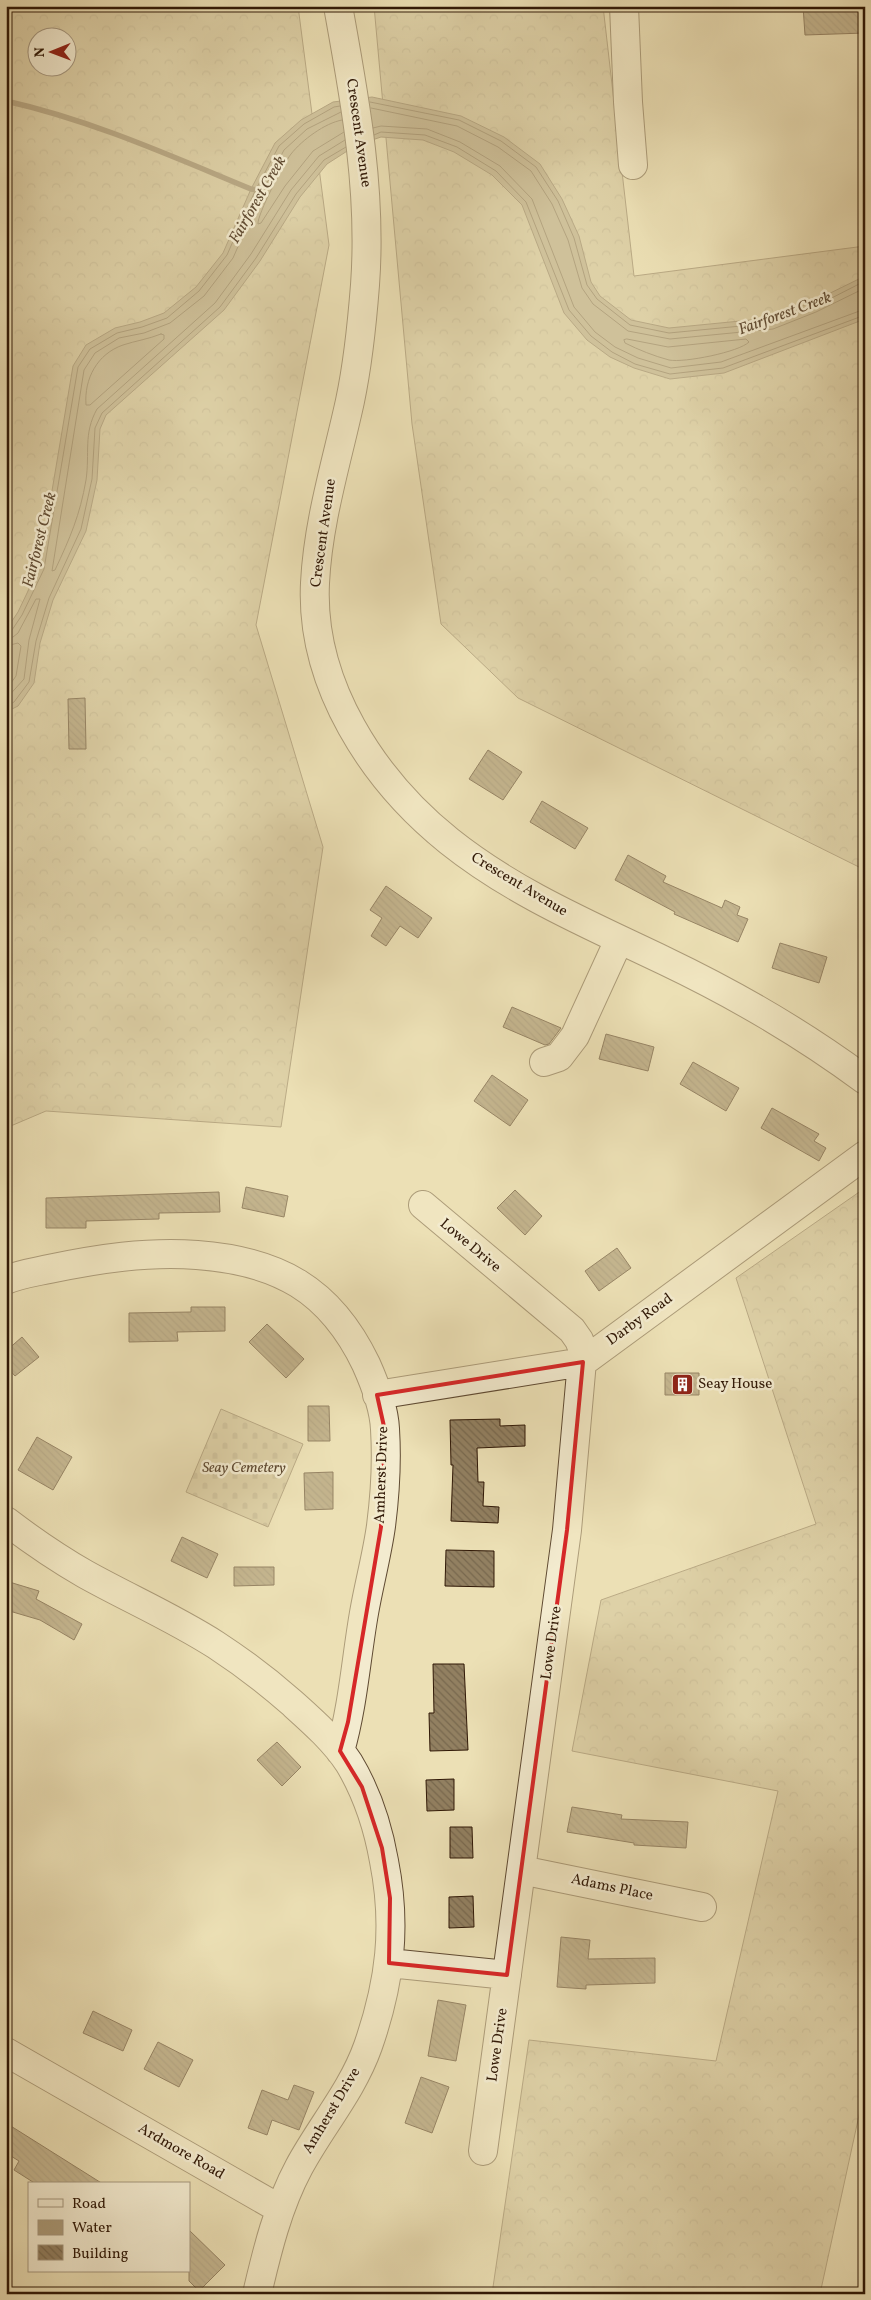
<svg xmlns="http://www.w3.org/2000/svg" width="871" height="2300" font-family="Vollkorn,serif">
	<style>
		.forest { fill: url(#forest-crowns); stroke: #7e6b4e; fill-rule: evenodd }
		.cemetery { fill: url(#cemetery-stones); stroke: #7e6b4e }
		.water { fill: #ac9c7a; stroke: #7a674c }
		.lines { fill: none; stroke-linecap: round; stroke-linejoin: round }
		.shore { stroke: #6e5a40; stroke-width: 1 }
		.stream { stroke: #7a674c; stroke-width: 5.5 }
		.building { fill: url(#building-back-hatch); stroke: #301806 }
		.minor-casing { stroke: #5f4a32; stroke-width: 30 }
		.minor { stroke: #f3ebcf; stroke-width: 28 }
		.marked { fill: none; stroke: #d62828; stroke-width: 4; stroke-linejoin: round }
		.labels { text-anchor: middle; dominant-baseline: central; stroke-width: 5; stroke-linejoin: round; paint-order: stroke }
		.street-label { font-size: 15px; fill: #301806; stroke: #f3ebcf }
		.poi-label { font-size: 15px; fill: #301806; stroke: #f3ebcf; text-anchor: start }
		.park-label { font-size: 15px; font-style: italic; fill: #5f4a32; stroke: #f3ebcf }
		.water-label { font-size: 16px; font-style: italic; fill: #624d34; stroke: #f3ebcf }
	</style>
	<defs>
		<pattern id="forest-crowns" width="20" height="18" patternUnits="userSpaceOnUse" patternTransform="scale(1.25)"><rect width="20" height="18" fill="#ccbe97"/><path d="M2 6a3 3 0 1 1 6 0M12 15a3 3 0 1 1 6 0" fill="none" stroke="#b0a381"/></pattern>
		<pattern id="cemetery-stones" width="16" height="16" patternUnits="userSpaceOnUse" patternTransform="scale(1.25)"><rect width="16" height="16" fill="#ccbe97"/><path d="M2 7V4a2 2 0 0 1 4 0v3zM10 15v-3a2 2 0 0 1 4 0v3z" fill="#b0a381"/></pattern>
		<pattern id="building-back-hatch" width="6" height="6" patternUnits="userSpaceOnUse" patternTransform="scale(1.25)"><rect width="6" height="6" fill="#928061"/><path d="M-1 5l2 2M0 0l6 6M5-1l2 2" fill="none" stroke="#78684e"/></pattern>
	</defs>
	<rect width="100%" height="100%" fill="#ece0b5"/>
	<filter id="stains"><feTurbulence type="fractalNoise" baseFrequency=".004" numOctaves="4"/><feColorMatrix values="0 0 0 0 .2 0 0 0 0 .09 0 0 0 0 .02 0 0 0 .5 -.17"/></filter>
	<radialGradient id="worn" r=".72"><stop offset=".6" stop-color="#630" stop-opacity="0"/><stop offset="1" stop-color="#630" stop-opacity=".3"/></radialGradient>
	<path class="forest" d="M6,6H298L329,245L256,625L323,847L281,1127L46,1111L6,1128ZM38,38H68V68H38Z
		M374,6H603L634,276L865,246V870L518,698L441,624L412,424Z
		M865,1188V2088L820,2294H492L529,2040L716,2061L778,1791L572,1751L601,1600L816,1524L736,1278Z"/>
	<path class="cemetery" d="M221,1409L303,1444L268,1527L186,1492Z"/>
	<path class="water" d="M372,97L461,116L504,137L540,164L562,199L579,236L591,282L600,296L631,320L669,328L771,318L812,302L865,276V319L724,373L670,379L634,368L610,357L587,340L564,313L522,205L492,175L454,152L423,140L381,137L355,146L327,164L300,197L260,261L224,310L106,415L100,429L97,480L86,531L53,600L40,643L34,683L18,706L6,712V630L18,612L39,568L73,366L86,345L115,328L140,322L164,313L196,287L223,253L251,189L275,143L301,120L333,102Z"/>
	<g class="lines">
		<path class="shore" d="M370,102L459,120L501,141L536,167L558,201L574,238L587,285L597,299L630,325L669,333L772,323L814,307L865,281
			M371,108L457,126L498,147L531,171L552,204L568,240L582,288L593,304L628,331L670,339L773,329L816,312L865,288
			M341,112L307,129L284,150L261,194L233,258L204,296L170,323L144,333L119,338L95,353L84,370L52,571L55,570C70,538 80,515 86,480C90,453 83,434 97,409L215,303L251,254L291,190L319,156L345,140
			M342,120C325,123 302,140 291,154C284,163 257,215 258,224L261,223L285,186L313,151L344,132
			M373,128L381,126L427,129L460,142L500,166L532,199L574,307L595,332L615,347L638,358L671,368L721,362L865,309
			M374,135L381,132L425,135L457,147L496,171L526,202L569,310L591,336L612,352L635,364L670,374L723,368L865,315
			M161,334L164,335V339L90,405H86C84,379 97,354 123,345C135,341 149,339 161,334Z
			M627,339L668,347L746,339L749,342C739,352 684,363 669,360C654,356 639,350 625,343L624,340Z
			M6,632L12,630L22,615L44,569L78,367L90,349L117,333L142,327L167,318L199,291L227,255L255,191L279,146L304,124L334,107L340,106
			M6,639L13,637L18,633L36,599H40L29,640L24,679L6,699
			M6,646L18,643L21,646L16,676L6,690
			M6,707L14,702L29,682L36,641L49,598L81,529L92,479L95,428L102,413L220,307L256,258L296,194L324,160L346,147"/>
		<path class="stream" d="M6,101C91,120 171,156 251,189L258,190"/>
	</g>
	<path class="building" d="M803,6H865V33L805,35Z
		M85,698L86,749H69L68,699Z
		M488,750L522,772L503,800L469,779Z
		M542,801L588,828L575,849L530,822Z
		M628,855L666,876L663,882L722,908L725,900L740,907L737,915L748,919L738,942L674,914L675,912L615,880Z
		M386,886L432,918L418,938L400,926L386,946L371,936L382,918L370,910Z
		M780,943L827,957L819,983L772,968Z
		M512,1007L561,1028L549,1044L545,1045L503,1027Z
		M606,1034L654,1047L648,1071L599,1059Z
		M693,1062L739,1088L726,1111L680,1084Z
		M492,1075L528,1100L510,1126L474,1101Z
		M772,1108L819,1134L814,1141L826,1148L819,1161L761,1128Z
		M246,1187L288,1196L284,1217L242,1208Z
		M515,1190L542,1216L525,1235L497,1208Z
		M219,1192L220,1212L159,1213V1219L86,1221V1228H46V1198Z
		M617,1248L631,1268L599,1291L585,1271Z
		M191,1307H225V1331L177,1332L178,1341L129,1342V1313L191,1312Z
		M267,1324L304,1359L286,1378L249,1342Z
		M22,1337L39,1357L15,1376L6,1366V1351Z
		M665,1373H699V1395H665Z
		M308,1406H329L330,1441H308Z
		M500,1419V1426L525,1425V1446L477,1448L478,1482H484L483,1506L499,1507L498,1523L451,1521L453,1465H451L450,1420Z
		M37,1437L72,1457L53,1490L18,1470Z
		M333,1472V1509L305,1510L304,1473Z
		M182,1537L218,1554L207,1578L171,1561Z
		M446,1550L494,1551V1587L445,1586Z
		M234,1567H274V1585L234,1586Z
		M6,1581L39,1591L36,1599L82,1624L74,1640L40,1620L6,1610Z
		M433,1664H464L468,1750L430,1751L429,1713H434Z
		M277,1742L301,1767L282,1786L257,1760Z
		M454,1779V1810L427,1811L426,1780Z
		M572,1807L622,1815L621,1819L688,1822L686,1848L634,1845V1843L567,1832Z
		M450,1827H472L473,1858H450Z
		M473,1896L474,1927L449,1928V1897Z
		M561,1937L590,1940L588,1959L655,1958V1983L586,1985V1989L557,1987Z
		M438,2000L466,2005L456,2061L428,2056Z
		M93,2011L132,2030L123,2051L83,2033Z
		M158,2042L193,2060L179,2087L144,2069Z
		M421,2077L449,2087L432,2133L405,2123Z
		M294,2085L314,2092L299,2130L272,2120L267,2135L248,2128L262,2090L288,2100Z
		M6,2123L103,2184H36L14,2170L19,2161L6,2153Z
		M189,2230L225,2265L199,2291L189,2281Z"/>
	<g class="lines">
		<defs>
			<path id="minor" d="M338,6C355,100 372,190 365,285C362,324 358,363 350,401C337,461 318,521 315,583C310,684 373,780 449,841C514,893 590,925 665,961C734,994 803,1034 865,1080
				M624,6L628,102L633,165
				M544,1062L559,1057L575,1036L619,940
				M423,1205L572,1330L579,1340L583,1350L567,1530L483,2151
				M6,1280C20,1274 35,1272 49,1269C97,1259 148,1251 197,1255C278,1261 330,1289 366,1364C375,1384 384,1407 385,1429C387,1461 385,1495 381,1526C377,1555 369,1584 364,1613C356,1659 353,1706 340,1751
				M377,1395L583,1362L865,1155
				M6,1521C31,1540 57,1558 85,1574C128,1598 174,1618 216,1645C242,1662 267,1681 291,1702C311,1720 334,1740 349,1763C367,1793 378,1827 384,1861C397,1927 390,1983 368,2046C352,2091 321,2126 299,2167C278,2206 267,2251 257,2294
				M521,1870L702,1907
				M389,1963L507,1975
				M6,2052L280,2209"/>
		</defs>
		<use href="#minor" class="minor-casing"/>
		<use href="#minor" class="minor"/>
	</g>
	<path d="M0 0H871V2300H0ZM583,1362L567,1530L507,1975L389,1963L390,1898L382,1848L362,1787L340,1751L348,1722L381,1527L385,1431L377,1395Z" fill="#ece0b5" fill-opacity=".55" fill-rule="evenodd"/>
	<path class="marked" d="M583,1362L567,1530L507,1975L389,1963L390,1898L382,1848L362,1787L340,1751L348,1722L381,1527L385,1431L377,1395Z"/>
	<defs>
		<symbol id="building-square" viewBox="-11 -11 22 22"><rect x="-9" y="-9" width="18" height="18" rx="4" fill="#8f2418" stroke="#f3ebcf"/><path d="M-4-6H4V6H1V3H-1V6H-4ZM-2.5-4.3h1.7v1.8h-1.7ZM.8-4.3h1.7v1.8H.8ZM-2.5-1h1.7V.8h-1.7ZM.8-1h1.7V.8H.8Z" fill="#fff"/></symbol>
	</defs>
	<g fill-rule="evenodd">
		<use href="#building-square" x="670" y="1372" width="25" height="25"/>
	</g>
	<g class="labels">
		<g class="street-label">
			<text transform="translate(358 133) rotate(82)">Crescent Avenue</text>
			<text transform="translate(324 533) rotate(-82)">Crescent Avenue</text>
			<text transform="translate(519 885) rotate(31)">Crescent Avenue</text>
			<text transform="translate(470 1246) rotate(40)">Lowe Drive</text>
			<text transform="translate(640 1320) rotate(-36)">Darby Road</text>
			<text transform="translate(382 1475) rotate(-88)">Amherst Drive</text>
			<text transform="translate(552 1643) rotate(-82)">Lowe Drive</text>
			<text transform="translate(612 1888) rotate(12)">Adams Place</text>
			<text transform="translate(498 2045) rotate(-82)">Lowe Drive</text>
			<text transform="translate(332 2111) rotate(-59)">Amherst Drive</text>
			<text transform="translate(181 2152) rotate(30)">Ardmore Road</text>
		</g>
		<g class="poi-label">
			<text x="698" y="1384">Seay House</text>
		</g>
		<g class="park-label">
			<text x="244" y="1468">Seay Cemetery</text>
		</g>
		<g class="water-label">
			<text transform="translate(258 200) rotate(-60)">Fairforest Creek</text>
			<text transform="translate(785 314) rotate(-20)">Fairforest Creek</text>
			<text transform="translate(40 540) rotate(-76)">Fairforest Creek</text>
		</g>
	</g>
	<rect width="871" height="2300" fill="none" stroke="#ece0b5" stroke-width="25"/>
	<rect x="8" y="8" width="856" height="2285" fill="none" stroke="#301806" stroke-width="2.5"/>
	<rect x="12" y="12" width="846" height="2275" fill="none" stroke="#301806"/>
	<rect x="28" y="2182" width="162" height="90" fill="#f3ebcf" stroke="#a5977f"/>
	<rect x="38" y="2199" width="25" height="8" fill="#f3ebcf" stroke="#a5977f"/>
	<text x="72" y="2208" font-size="15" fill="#301806">Road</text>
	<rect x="38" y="2220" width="25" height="15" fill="#ac9c7a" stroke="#a5977f"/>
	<text x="72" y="2232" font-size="15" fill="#301806">Water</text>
	<rect x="38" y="2245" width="25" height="15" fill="url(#building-back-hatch)" stroke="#a5977f"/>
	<text x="72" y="2258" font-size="15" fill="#301806">Building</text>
	<g transform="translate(52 52) rotate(269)"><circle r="24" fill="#f3ebcf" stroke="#a5977f"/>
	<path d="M0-4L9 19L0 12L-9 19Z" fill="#8f2418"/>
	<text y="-8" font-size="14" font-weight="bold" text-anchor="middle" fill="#301806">N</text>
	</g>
	<rect width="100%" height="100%" filter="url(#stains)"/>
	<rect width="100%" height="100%" fill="url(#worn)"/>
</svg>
